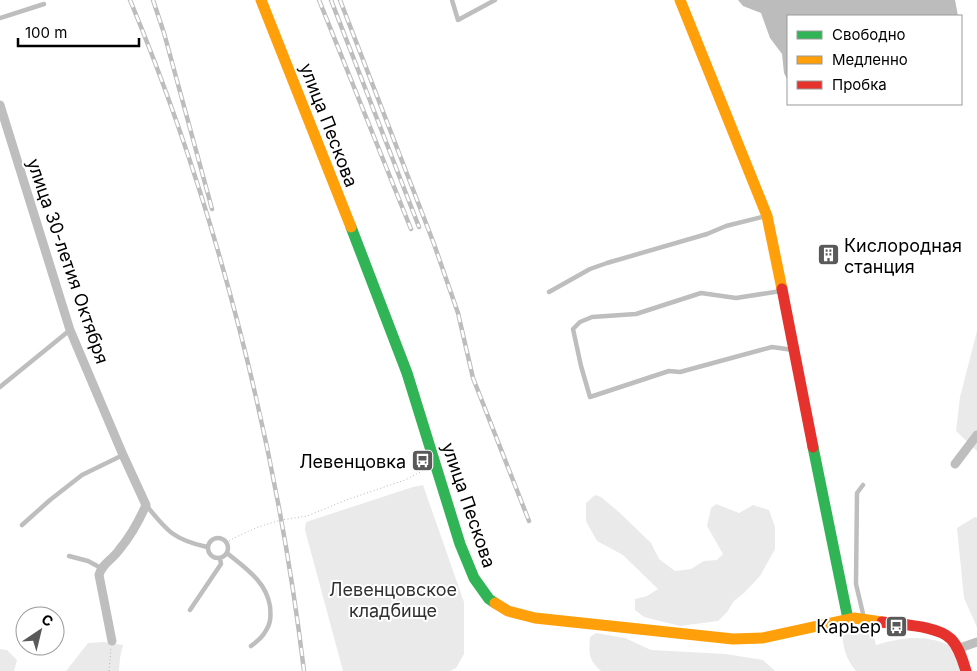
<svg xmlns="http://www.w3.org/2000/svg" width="977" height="671" font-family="Inter,sans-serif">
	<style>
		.green { fill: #eaeaea }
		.water { fill: #bcbcbc }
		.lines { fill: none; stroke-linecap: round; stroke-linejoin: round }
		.path { stroke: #b8b8b8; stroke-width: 1; stroke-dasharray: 1 2.5; stroke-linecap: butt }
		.lane { stroke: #bebebe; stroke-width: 4.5 }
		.street { stroke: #bebebe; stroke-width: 9 }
		.fast { stroke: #30b455; stroke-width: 11 }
		.slow { stroke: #ff9f0a; stroke-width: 11 }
		.jam { stroke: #e5322d; stroke-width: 11 }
		.rail-casing { stroke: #bdbdbd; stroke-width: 4.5 }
		.rail { stroke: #fff; stroke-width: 2.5; stroke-dasharray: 8; stroke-linecap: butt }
		.labels { text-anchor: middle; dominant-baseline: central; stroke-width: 4; stroke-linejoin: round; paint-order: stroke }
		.street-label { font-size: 18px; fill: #000; stroke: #fff }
		.poi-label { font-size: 18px; fill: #000; stroke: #fff; text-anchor: end }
		.park-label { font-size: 18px; fill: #303030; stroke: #fff }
	</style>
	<rect width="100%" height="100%" fill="#fff"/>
	<path class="green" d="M977,331V451L956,431L960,397Z
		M423,485L464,602V654L456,668L450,671H343L305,530L306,522L413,487Z
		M595,495L601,497L620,513L651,543L659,559L675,571L691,569L704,561L717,560L723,554L707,526L711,508L716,504L739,513L753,505L769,510L775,527V549L760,576L744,593L734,601L727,612L718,621L680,626L644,617L635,610V599L647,596L658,589L623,555L597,541L586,521V503Z
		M975,517L977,518V627L964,598L957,528Z
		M861,629L873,634L876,645C906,636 929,634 957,649L966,671H856C845,658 843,647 842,630Z
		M596,633L625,638L651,650L726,654L763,660L775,671H601C588,659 589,654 590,637Z
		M104,642L123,645L120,658L119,671H66L88,643Z
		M0,649L7,650L17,660L14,671H0Z"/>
	<path class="water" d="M738,0H955L958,16H788V81L784,73L782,54L770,38L761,13L743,6Z"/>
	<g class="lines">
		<path class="path" d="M226,543L234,538L258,527L281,520L307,516L349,499L405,480L426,469
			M109,671L111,649"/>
		<path class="lane" d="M452,0L458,20L495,0
			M0,18L44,4
			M781,291L736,298L701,293L636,314L592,317L580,322L573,329L581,366L590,397L669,371L680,372L772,347L793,350
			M549,292L590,269L607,263L707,234L726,226L766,216
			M0,387L70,330
			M863,485L857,493L856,584L864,618
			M146,505C167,531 174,540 207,547
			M22,525L50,500L82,475L123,455
			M208 548a10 10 0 1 1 20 0a10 10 0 1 1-20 0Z
			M227,553C245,568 266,581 270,606C271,616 271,624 265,632C262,638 256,642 251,646
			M69,556L88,561L101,568
			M190,610L221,564L220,558"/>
		<path class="street" d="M0,105L70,330L123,455L146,505C139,521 130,537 119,550C112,560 102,564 99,575L112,641
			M955,464L977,435
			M957,649L977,642"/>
		<path class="fast" d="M351,227L407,373L460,544L474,578L489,599L495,603
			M813,447L848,619"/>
		<path class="slow" d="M261,0L351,227
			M680,0L767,216L782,289
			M495,603L508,611L535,618L733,639L763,638L854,618L882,622"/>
		<path class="jam" d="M782,289L813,447
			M882,622C901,625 937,625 951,639C959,647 963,661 966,671"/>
		<defs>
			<path id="rail" d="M130,0C217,209 277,446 304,671
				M153,0L164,33L212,209
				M319,0L411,229
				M331,0L419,227
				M340,0L434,244L458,313L473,378L529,521"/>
		</defs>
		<use href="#rail" class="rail-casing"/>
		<use href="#rail" class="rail"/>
	</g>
	<defs>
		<symbol id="building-square" viewBox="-11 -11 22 22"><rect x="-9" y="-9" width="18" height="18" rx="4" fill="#595959" stroke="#fff"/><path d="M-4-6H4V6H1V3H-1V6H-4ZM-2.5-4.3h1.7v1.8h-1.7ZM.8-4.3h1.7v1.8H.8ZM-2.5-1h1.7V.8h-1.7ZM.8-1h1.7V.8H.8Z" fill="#fff"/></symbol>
		<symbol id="bus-square" viewBox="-11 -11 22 22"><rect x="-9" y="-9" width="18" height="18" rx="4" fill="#595959" stroke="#fff"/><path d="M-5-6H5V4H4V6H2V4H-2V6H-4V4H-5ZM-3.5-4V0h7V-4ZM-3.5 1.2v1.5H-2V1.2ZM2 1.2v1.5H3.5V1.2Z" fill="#fff"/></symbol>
	</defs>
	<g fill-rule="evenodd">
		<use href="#building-square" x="816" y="242" width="25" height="25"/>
		<use href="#bus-square" x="410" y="448" width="25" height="25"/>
		<use href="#bus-square" x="884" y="614" width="25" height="25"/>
	</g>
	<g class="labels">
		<g class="street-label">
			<text transform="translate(329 125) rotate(69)">улица Пескова</text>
			<text transform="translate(68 261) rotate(71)">улица 30-летия Октября</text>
			<text transform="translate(469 505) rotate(71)">улица Пескова</text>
		</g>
		<g class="poi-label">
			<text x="844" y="245" text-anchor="start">Кислородная<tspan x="844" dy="21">станция</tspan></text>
			<text x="406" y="461">Левенцовка</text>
			<text x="881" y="626">Карьер</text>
		</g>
		<g class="park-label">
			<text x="393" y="589">Левенцовское<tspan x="393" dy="21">кладбище</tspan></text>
		</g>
	</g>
	<rect x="787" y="15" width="175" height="90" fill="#ffffff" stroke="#999999"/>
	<rect x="797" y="31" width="25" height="8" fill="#30b455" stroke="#999999"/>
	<text x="832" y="40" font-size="15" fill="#000000">Свободно</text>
	<rect x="797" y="56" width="25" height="8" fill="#ff9f0a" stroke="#999999"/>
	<text x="832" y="65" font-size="15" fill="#000000">Медленно</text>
	<rect x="797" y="81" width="25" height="8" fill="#e5322d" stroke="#999999"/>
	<text x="832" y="90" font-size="15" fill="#000000">Пробка</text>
	<g transform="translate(40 631) rotate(35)"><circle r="24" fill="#ffffff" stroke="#999999"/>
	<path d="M0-4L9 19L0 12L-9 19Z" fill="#595959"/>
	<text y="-8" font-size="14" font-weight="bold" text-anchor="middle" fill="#000000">С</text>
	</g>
	<path d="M18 38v8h121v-8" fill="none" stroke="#000000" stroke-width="2.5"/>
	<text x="25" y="38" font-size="15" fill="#000000" stroke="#ffffff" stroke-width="4" paint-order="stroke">100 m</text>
</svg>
